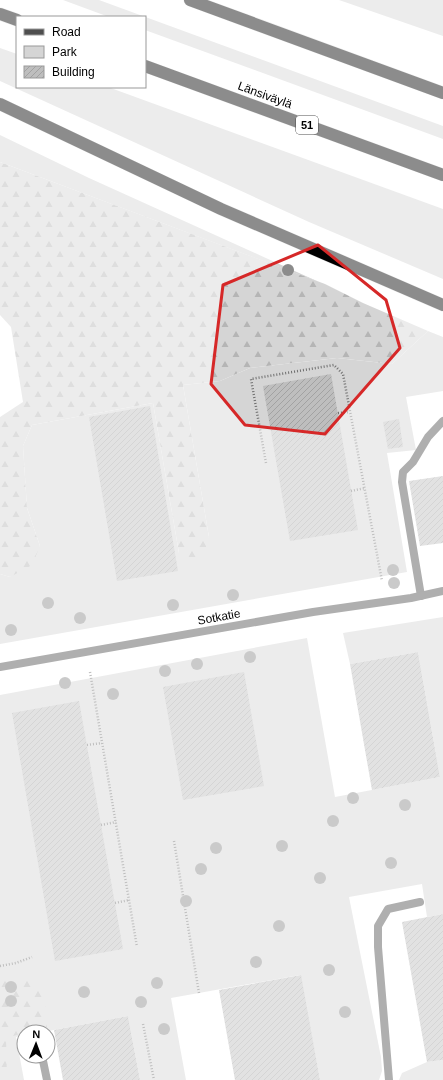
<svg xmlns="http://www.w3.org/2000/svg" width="443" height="1080" font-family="Arial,sans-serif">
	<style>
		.green { fill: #d5d5d5 }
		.forest { fill: url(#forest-firs) }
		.building { fill: url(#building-hatch) }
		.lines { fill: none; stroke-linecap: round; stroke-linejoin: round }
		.motorway-casing { stroke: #dbdbdb; stroke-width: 13 }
		.path { stroke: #707070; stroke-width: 2.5; stroke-dasharray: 1 2; stroke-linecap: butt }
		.service { stroke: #4e4e4e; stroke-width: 8 }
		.minor { stroke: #4e4e4e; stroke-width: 8 }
		.motorway { stroke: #000; stroke-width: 12 }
		.tree { fill: #8b8b8b }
		.marked { fill: none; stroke: #d62828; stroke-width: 3; stroke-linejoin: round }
		.labels { text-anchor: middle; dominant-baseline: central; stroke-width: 3.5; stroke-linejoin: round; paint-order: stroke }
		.shield { fill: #fff; stroke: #4c4c4c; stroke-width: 1 }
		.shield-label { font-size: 11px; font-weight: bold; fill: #000 }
		.street-label { font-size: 12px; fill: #000; stroke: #fff }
	</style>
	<defs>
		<pattern id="forest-firs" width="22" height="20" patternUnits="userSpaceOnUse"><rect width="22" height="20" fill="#d5d5d5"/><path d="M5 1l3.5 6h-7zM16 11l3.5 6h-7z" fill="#b5b5b5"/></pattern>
		<pattern id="building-hatch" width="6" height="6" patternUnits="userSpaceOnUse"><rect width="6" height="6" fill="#bebebe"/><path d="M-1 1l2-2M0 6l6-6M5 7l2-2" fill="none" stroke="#a2a2a2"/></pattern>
	</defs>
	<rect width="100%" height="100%" fill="#fff"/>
	<path class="green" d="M63,0H99L443,126V139L145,30V17H109Z
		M339,0H443V36Z
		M0,48L17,54V87H108L443,209V279L309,222L0,81Z
		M0,135L89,178L319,282L0,162Z
		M428,331L443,337V391L406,397L416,450L387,453L407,572L0,644V574L10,577L40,546L27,508L23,446L32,425L153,403L179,553L209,537L183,385L220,381L250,368L337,358L392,364Z
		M443,617V914L427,917L422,884L349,897L381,1057L382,1071L379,1080H320L300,975L171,998L186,1080H140L128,1016L43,1032H24V1035L16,1037L24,1080H0V695L307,638L335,797L440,777L418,652L350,664L343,633Z
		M443,1060V1080H399L402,1073L427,1062Z"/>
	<path class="forest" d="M0,162L325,284L363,303L428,331L392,364L337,358L250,368L220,381L183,385L209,537L201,562L179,553L153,403L32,425L23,446L27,508L40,546L32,565L10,577L0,574V417L23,402L11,327L0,315Z
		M44,978L47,1027L24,1032V1033L6,1038L7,1080H0V980Z"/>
	<path class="building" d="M331,374L358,530L290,541L263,386Z
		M150,406L178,571L117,581L89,417Z
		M399,419L403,447L388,449L383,422Z
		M443,476V543L420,546L409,481Z
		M418,652L440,777L372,790L350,664Z
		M244,672L264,786L183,800L163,687Z
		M79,701L123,949L55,961L12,713Z
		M443,914V1060L427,1062L402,922Z
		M301,975L320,1080H235L219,990Z
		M128,1016L140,1080H63L54,1030Z"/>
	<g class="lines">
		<defs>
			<path id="motorway" d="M190,0L443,93
				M0,14L17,20
				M145,66L443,175
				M0,104L221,209L443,305"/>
		</defs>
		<use href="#motorway" class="motorway-casing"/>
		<path class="path" d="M338,413L350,412
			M266,463L251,379L334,365L343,374L382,581
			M351,491L365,488
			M90,672L137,947
			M87,745L102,743
			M101,825L116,822
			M174,841L199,993
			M115,903L129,900
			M0,966L16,963L32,957
			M143,1024L154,1080"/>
		<path class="service" d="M421,596L402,482L403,472L413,462L428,437L443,421
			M42,1056L47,1080
			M389,1080L378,947V926L388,909L420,902"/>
		<path class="minor" d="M0,667L313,612L411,598L443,591"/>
		<use href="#motorway" class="motorway"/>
	</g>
	<g class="tree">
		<circle cx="288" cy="270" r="6"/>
		<circle cx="393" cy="570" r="6"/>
		<circle cx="394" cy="583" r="6"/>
		<circle cx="233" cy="595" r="6"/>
		<circle cx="48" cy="603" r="6"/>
		<circle cx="173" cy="605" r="6"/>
		<circle cx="80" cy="618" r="6"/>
		<circle cx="11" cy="630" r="6"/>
		<circle cx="250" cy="657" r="6"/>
		<circle cx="197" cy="664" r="6"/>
		<circle cx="165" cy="671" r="6"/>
		<circle cx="65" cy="683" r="6"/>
		<circle cx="113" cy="694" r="6"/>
		<circle cx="353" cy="798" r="6"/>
		<circle cx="405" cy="805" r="6"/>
		<circle cx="333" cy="821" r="6"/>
		<circle cx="282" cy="846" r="6"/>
		<circle cx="216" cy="848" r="6"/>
		<circle cx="391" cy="863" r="6"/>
		<circle cx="201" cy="869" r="6"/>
		<circle cx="320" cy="878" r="6"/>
		<circle cx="186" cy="901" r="6"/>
		<circle cx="279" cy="926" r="6"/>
		<circle cx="256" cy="962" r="6"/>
		<circle cx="329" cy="970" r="6"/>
		<circle cx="157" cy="983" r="6"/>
		<circle cx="11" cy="987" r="6"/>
		<circle cx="84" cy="992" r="6"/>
		<circle cx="11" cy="1001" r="6"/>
		<circle cx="141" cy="1002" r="6"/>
		<circle cx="345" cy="1012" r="6"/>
		<circle cx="164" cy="1029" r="6"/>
	</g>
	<path d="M0 0H443V1080H0ZM318,245L386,300L400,348L325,434L245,425L211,384L223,285Z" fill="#fff" fill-opacity=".55" fill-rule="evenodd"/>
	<path class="marked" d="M318,245L386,300L400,348L325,434L245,425L211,384L223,285Z"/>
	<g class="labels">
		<rect class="shield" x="296" y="116" width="22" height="18" rx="3"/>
		<g class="shield-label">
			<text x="307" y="125">51</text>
		</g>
		<g class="street-label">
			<text transform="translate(265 95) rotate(20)">Länsiväylä</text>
			<text transform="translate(219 617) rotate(-10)">Sotkatie</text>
		</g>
	</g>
	<rect x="16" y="16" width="130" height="72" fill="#ffffff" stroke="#999999"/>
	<rect x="24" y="29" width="20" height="6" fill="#4e4e4e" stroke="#999999"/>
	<text x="52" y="36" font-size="12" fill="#000000">Road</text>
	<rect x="24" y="46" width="20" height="12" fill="#d5d5d5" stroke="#999999"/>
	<text x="52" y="56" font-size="12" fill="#000000">Park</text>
	<rect x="24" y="66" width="20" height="12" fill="url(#building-hatch)" stroke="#999999"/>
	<text x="52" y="76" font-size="12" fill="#000000">Building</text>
	<g transform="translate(36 1044) rotate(1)"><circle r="19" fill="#ffffff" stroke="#999999"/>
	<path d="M0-3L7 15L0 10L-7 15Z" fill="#000000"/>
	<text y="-6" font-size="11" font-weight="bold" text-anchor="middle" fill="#000000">N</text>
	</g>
</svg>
